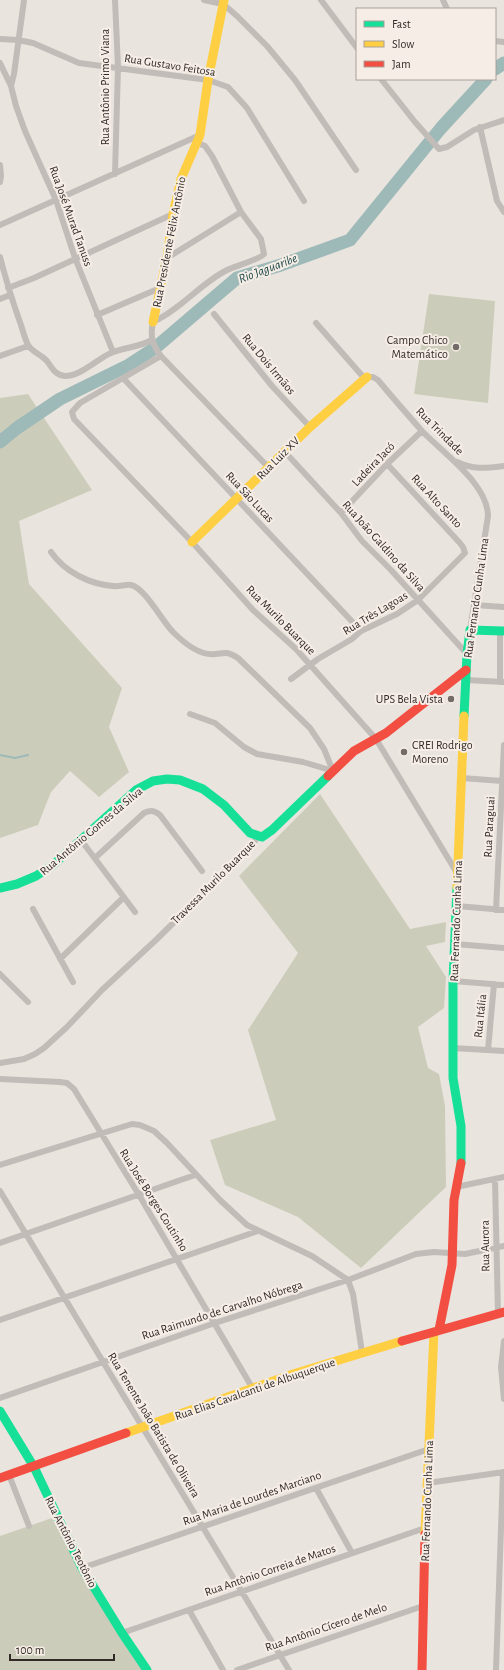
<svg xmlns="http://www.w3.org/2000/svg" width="504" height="1670" font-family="'Alegreya Sans',sans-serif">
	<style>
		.green { fill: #cbcdba }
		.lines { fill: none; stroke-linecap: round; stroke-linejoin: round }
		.stream { stroke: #9db9b8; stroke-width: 2 }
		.river { stroke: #9db9b8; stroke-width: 13 }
		.street { stroke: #c2bcb8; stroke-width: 6 }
		.fast { stroke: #16e098; stroke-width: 9 }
		.slow { stroke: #ffcf43; stroke-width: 9 }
		.jam { stroke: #f24e42; stroke-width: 9 }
		.poi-dot { fill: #726b67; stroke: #f6eee6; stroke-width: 1.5 }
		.labels { text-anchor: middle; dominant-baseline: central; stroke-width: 4; stroke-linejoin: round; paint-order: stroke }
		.street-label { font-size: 12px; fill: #322a27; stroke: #f6eee6 }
		.poi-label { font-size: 12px; fill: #322a27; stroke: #f6eee6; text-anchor: end }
		.water-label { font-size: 13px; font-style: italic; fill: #224d4e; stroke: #f6eee6 }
	</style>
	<rect width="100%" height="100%" fill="#eae4de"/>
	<path class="green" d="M429,294L495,301L488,403L414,394Z
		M28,394L92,490L19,521L29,584L122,688L109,727L129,772L99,797L70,771L51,792L38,825L0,838V398Z
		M320,794L410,929L446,922L445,942L426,946L446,977L444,1008L418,1027L428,1068L439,1074L445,1106L446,1187L361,1268L298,1217L225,1185L210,1140L276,1120L248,1030L298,953L239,876Z
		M52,1518L109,1616L146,1670H0V1536Z"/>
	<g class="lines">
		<path class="stream" d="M0,755L15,758L28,755"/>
		<path class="river" d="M495,69L504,63
			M0,442L17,428L60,399L129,365L155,348L237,278L281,265L350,240L441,128L486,79"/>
		<path class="street" d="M204,0L223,4L237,16L267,46L295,80L356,170
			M321,0L357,48
			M443,0L447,9
			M0,39L18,40L33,43L79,63L208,80L228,87L247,108L304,201
			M495,41L504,42
			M0,63L11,86L16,106L25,131L56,200L75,258L113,352
			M381,79L415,122L439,149L447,147L474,130L504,120
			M11,86L14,74L24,0
			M480,127L497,201L504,212
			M198,143L205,146L212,156L241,212L261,239L264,254C261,259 235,266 227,270C201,283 181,309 153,322C150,335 152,345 161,356L269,468
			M0,165L1,176L0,182
			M115,174L118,67L115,0
			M0,225L200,135
			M0,257C6,280 13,303 21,325C23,331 25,339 28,345C32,352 42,355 47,361C52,368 55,375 65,376C81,376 97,359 111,353C125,347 137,348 152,340
			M167,258L241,212
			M8,288L34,278L173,214
			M0,299L10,295
			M214,314L272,386L310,427
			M97,315L160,288
			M316,323L365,379
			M0,356L28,346
			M161,356L80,403L72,412L74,419L192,542L253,610L296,649L376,739L457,873
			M367,377H373L378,380C392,397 407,414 422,431C442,452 488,484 488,516L470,630
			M123,378L361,631
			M285,452L341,513L362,541L391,570L467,654
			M457,462C473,470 487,468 504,466
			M341,513L387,464L422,431
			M51,552C65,572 89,584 113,586C119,587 126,584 131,585C145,588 162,621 173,632C183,642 200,656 215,654C226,653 227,651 238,658L310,728L324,749L333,771
			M474,605L504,607
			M291,679L318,659L352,639L361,631L397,614L418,600L465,553L463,547L459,542L387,464
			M466,680L504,682
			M500,682V631
			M190,714L215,723L244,747L257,754L303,762L333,771
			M462,778L502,781
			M81,840L135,912
			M95,858L144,813C150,810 154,810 160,815L202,871
			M457,906L504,910
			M33,909L73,982
			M496,910L504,745
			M455,944L504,948
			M60,959L124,897
			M0,974L28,1002
			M453,981L504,985
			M453,1048L504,1051
			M488,1050L494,984
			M0,1063L24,1059L35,1054L44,1048L67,1027L102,990L157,939L250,847L258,837
			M0,1079L60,1082L67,1083L74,1089L139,1195L253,1389
			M0,1165L132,1124L140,1125L154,1131L167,1143L220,1200L247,1225L312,1256L348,1280L353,1294L362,1352
			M495,1179L498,1314
			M456,1187L504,1177
			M0,1191L289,1670
			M0,1243L195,1175
			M0,1320L258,1231
			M504,1341L501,1367L504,1399
			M0,1398L215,1323L348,1280L416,1254L434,1252L465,1254L504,1246
			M9,1475L29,1526
			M428,1483L504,1472
			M316,1488L352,1553
			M82,1568L429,1449
			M189,1610L223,1670
			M122,1633L425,1528
			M237,1670L423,1606
			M496,1670L503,1472"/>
		<path class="fast" d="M464,716L467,654L470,630L504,631
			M457,887L453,981V1078L461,1126V1163
			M0,888L17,884L36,876L53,865L136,790L153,781L167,779L180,780L203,789L224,805L250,833L262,837L272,830L328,776
			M0,1411L34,1467L82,1568L122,1633L147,1670"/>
		<path class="slow" d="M153,322L167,258L173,214L181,179L200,135L208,80L224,0
			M192,542L310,427L367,377
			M457,887L464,716
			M126,1433L293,1374L402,1341
			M425,1534L434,1332"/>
		<path class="jam" d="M328,776L354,751L386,733L466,670
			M439,1330L452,1265L454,1200L461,1163
			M402,1341L504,1312
			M0,1478L126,1433
			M422,1670L425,1534"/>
	</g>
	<g class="poi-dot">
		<circle cx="456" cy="347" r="4"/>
		<circle cx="451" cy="699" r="4"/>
		<circle cx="404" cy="752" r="4"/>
	</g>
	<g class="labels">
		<g class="street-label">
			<text transform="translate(170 65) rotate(9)">Rua Gustavo Feitosa</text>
			<text transform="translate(105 87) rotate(-90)">Rua Antônio Primo Viana</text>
			<text transform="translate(71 216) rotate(70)">Rua José Murad Tanuss</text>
			<text transform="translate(169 242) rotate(-79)">Rua Presidente Félix Antônio</text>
			<text transform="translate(269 364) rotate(50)">Rua Dois Irmãos</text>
			<text transform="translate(440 431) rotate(45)">Rua Trindade</text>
			<text transform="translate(278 458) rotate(-45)">Rua Luiz XV</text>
			<text transform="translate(373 464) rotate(-46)">Ladeira Jacó</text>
			<text transform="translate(250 497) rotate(47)">Rua São Lucas</text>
			<text transform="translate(437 501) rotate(47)">Rua Alto Santo</text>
			<text transform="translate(384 546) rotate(48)">Rua João Galdino da Silva</text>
			<text transform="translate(476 598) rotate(-82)">Rua Fernando Cunha Lima</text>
			<text transform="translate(375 613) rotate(-31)">Rua Três Lagoas</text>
			<text transform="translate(281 620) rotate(45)">Rua Murilo Buarque</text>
			<text transform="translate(489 827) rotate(-87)">Rua Paraguai</text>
			<text transform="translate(91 831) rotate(-40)">Rua Antônio Gomes da Silva</text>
			<text transform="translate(213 882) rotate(-45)">Travessa Murilo Buarque</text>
			<text transform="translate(456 921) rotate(-88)">Rua Fernando Cunha Lima</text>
			<text transform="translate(480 1016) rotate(-84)">Rua Itália</text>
			<text transform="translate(154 1200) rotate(58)">Rua José Borges Coutinho</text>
			<text transform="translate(485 1246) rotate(-91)">Rua Aurora</text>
			<text transform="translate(222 1310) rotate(-18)">Rua Raimundo de Carvalho Nóbrega</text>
			<text transform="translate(255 1389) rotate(-19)">Rua Elias Cavalcanti de Albuquerque</text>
			<text transform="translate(154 1425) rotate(59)">Rua Tenente João Batista de Oliveira</text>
			<text transform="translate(252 1498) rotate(-19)">Rua Maria de Lourdes Marciano</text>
			<text transform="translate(427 1501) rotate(-88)">Rua Fernando Cunha Lima</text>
			<text transform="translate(71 1542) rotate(63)">Rua Antônio Teotônio</text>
			<text transform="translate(270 1570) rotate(-19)">Rua Antônio Correia de Matos</text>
			<text transform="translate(326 1627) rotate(-19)">Rua Antônio Cícero de Melo</text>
		</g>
		<g class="poi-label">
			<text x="448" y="340">Campo Chico<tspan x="448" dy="14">Matemático</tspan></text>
			<text x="443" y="699">UPS Bela Vista</text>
			<text x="412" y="745" text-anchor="start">CREI Rodrigo<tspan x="412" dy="14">Moreno</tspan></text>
		</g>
		<g class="water-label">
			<text transform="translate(268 269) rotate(-21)">Rio Jaguaribe</text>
		</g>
	</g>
	<rect x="356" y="8" width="140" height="72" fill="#f6eee6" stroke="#a8a09a"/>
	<rect x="364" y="21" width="20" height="6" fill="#16e098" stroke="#a8a09a"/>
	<text x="392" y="28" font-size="12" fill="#322a27">Fast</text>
	<rect x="364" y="41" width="20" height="6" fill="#ffcf43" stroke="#a8a09a"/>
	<text x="392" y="48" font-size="12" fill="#322a27">Slow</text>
	<rect x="364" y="61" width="20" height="6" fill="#f24e42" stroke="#a8a09a"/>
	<text x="392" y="68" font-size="12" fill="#322a27">Jam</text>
	<path d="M10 1654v6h104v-6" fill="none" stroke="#322a27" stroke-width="2"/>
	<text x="16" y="1654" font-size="12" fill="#322a27" stroke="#f6eee6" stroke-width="3" paint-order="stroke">100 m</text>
</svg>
